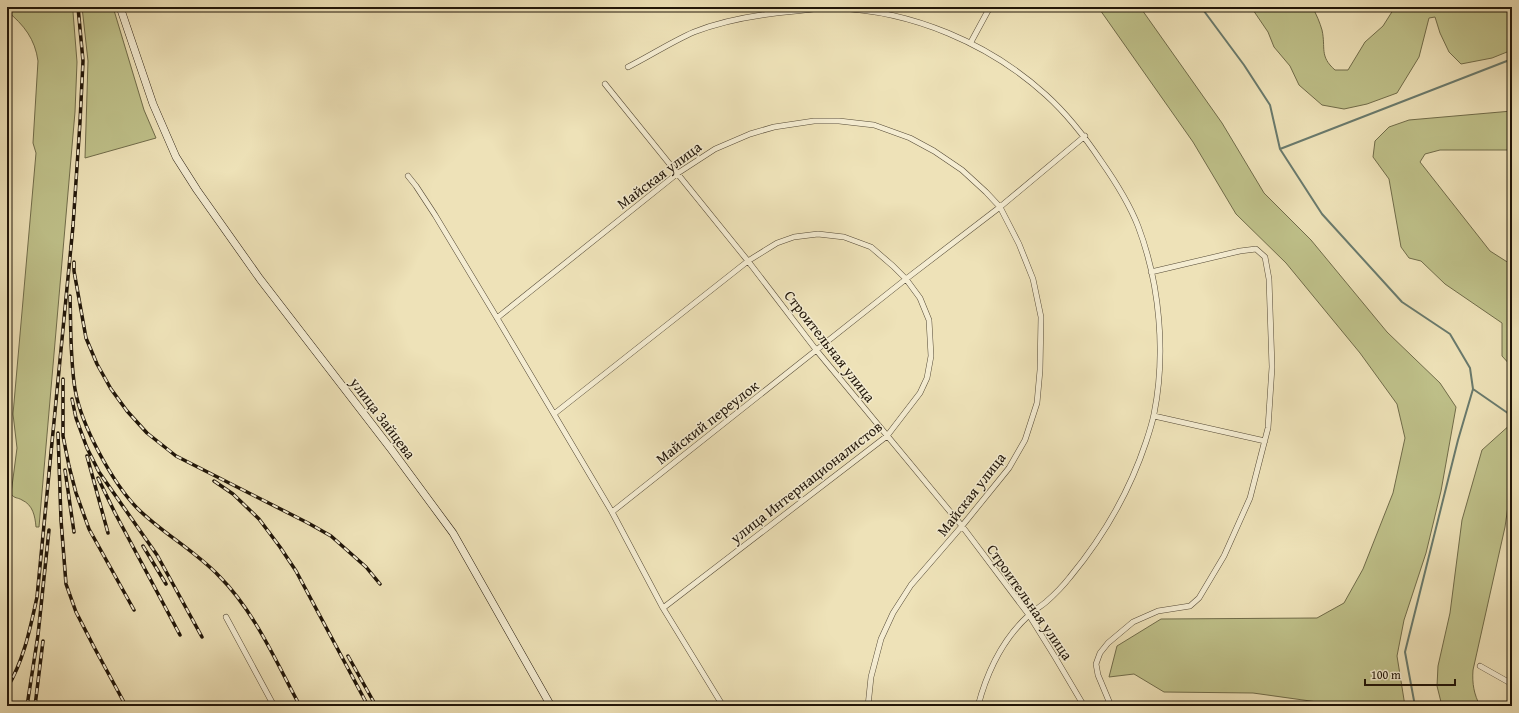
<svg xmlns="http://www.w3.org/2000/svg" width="1519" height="713" font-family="'Gentium Book Plus',serif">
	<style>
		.green { fill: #bfc18a; stroke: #706c4a }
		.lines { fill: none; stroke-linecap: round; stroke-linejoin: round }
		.stream { stroke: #697a6d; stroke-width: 2 }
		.street-casing { stroke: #544935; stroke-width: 6 }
		.secondary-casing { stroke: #211609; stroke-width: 8 }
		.street { stroke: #f4ecd1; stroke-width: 5 }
		.secondary { stroke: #f4ecd1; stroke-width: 7 }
		.rail-casing { stroke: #211609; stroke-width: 3.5 }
		.rail { stroke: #f4ecd1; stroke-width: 2; stroke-dasharray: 6; stroke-linecap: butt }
		.labels { text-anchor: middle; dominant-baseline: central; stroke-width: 3; stroke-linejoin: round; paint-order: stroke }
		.street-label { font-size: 15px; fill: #211609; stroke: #f4ecd1 }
	</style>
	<rect width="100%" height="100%" fill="#eee2b8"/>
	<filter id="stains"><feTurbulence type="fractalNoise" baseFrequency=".005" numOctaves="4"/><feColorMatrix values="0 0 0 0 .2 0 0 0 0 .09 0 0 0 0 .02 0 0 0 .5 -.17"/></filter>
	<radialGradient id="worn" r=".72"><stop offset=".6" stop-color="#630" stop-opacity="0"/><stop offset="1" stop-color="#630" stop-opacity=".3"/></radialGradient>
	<path class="green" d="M7,7H71L73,12L77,62L75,112L39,527H36C35,516 33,505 22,500C17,497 15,499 11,494L17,448L13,414L36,153L33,143L38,61C35,39 24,25 7,11Z
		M82,7H113L144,110L156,138L85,158L88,61Z
		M1098,7H1140L1222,123L1264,193L1311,240L1387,332L1440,383L1456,407L1441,491L1426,553L1404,620L1397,656L1405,706H1346L1253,693L1164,692L1134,674L1109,677L1117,646L1161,619L1317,618L1344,603L1363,569L1393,493L1405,438L1397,404L1360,353L1286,263L1236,214L1193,142Z
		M1251,7H1312C1316,13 1320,23 1322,30C1326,48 1319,56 1335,70H1348L1365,42L1383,26L1395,7H1512V50L1492,58L1461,64L1449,52L1440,33L1435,17L1429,18L1419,57L1397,93L1367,104L1344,109L1322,105L1299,85L1290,66L1274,47L1268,32Z
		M1512,111V150H1440L1425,154L1420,162L1490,251L1512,265V367L1502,356V323L1445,284L1421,261L1409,258L1401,247L1389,179L1373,157L1375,141L1389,127L1409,120Z
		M1512,423V492H1510L1505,527L1473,670C1472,684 1474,694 1480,706H1442L1437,686L1438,666L1450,613L1462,520L1482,450Z"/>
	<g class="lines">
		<path class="stream" d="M1201,7L1244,65L1270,105L1280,149L1322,214L1402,302L1450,334L1470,368L1473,389L1512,416
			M1280,149L1512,59
			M1415,706L1405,652L1458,440L1473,389"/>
		<defs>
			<path id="street" d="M971,42L990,7
				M628,67C650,56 671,42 694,32C727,19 761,14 796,11C809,9 823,8 836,8C912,11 989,43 1046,95C1067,114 1085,137 1101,161C1115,181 1129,203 1138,226C1160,284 1166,354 1154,414C1152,424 1149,433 1146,442C1129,493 1104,536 1070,577C1063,586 1054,595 1046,602C1040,607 1033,611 1028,616C1001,641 987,672 978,706
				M605,84L748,261L817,351L962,526L1029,615L1055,657L1084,706
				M408,176L416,186L435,215L497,318L612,512L663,608L723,706
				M497,318L678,173L715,149L750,134L774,127L814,121H839L874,125L910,138L934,151L962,170L986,192L1000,207L1019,244L1033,279L1041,317L1040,370L1037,403L1025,440L1009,468L962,526L911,585L893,613L881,639L871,677L868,706
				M554,414L748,261L777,243L794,237L818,234L844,237L871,247L893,266L906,279L920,298L929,320L931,356L927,378L920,393L887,436L663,608
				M1154,416L1265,441
				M612,512L906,279L1000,207L1085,136
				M226,617L274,706
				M1480,666L1512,684
				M1111,706L1098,675L1096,664L1100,653L1108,643L1133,622L1158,611L1190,606L1199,598L1224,556L1250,498L1268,428L1272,367L1269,279L1265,257L1256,249L1240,251L1151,272"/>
			<path id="secondary" d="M120,7L153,104L176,157L197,190L260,279L391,449L453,533L551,706"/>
		</defs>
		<use href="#street" class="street-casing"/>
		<use href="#secondary" class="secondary-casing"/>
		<use href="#street" class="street"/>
		<use href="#secondary" class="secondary"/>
		<defs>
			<path id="rail" d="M74,262V271L86,338L97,364L111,389L127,411L147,433L176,456L308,523L331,536L366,567L380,584
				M70,296C71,327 70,358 75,389C81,425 112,482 137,508C162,533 194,550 219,576C255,612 276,662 300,706
				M63,379V436L69,466L76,493L89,529L134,610
				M72,399L76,418L87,448L99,472L157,555L202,637
				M58,433L61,520L66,584L76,612L94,647L126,706
				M87,456L108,533
				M65,470L74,532
				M98,478L115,513L180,635
				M214,481L233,494L259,519L280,547L296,571L368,706
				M143,546L166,584
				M348,656L376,706
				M7,688C24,660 30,629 37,597L73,226L80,122L83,61L78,7
				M27,706L38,635L49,530
				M35,706L43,641"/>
		</defs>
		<use href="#rail" class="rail-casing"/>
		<use href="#rail" class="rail"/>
	</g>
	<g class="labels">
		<g class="street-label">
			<text transform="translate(659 175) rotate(-37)">Майская улица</text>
			<text transform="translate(830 346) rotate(52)">Строительная улица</text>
			<text transform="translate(383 418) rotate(53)">улица Зайцева</text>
			<text transform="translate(707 422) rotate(-38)">Майский переулок</text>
			<text transform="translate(806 482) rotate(-38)">улица Интернационалистов</text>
			<text transform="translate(971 494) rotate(-52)">Майская улица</text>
			<text transform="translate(1030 602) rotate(55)">Строительная улица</text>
		</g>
	</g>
	<rect width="1519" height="713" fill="none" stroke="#eee2b8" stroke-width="24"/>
	<rect x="8" y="8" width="1503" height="697" fill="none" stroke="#211609" stroke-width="2"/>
	<rect x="12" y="12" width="1495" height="689" fill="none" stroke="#211609"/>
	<path d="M1365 679v6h90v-6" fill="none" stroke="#211609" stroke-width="2"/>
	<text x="1371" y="679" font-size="12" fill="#211609" stroke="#f4ecd1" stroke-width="3" paint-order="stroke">100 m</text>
	<rect width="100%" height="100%" filter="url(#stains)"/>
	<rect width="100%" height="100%" fill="url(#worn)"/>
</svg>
